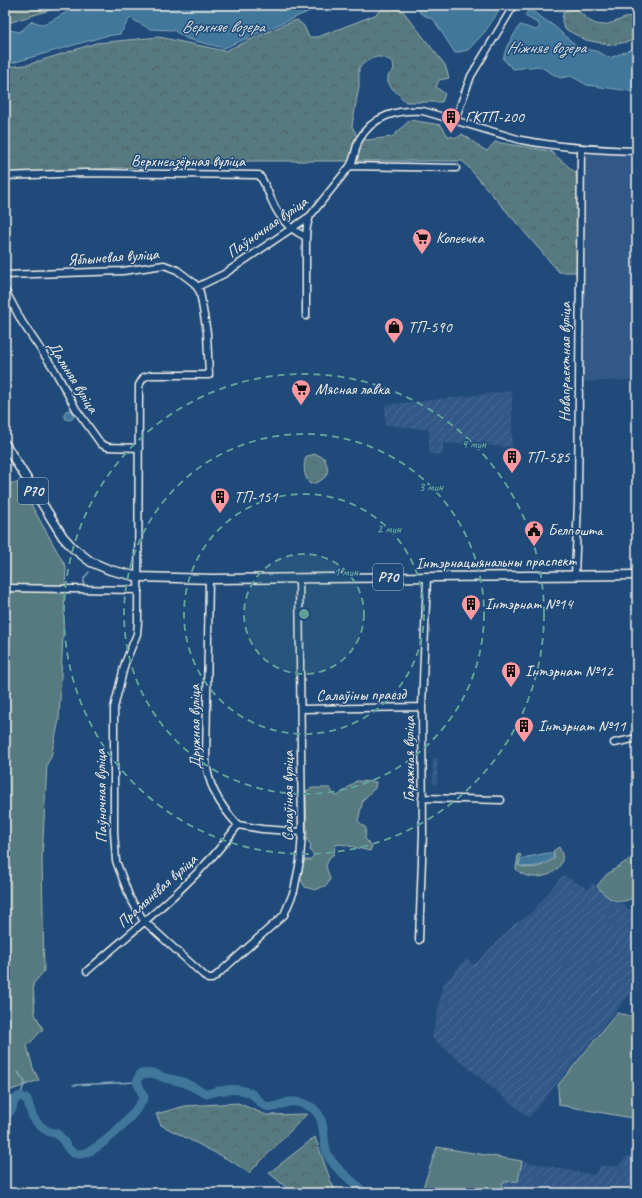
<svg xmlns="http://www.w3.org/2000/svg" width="642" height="1198" font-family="Caveat,sans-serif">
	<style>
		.built { fill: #305887 }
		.industrial { fill: url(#industrial-furrows) }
		.green { fill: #567a80; stroke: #a5b6b4 }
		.forest { fill: url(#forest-crowns); stroke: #a5b6b4 }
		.water { fill: #3f779a; stroke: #87a8b9 }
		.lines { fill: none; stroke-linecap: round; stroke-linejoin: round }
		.stream { stroke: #87a8b9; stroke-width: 1.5 }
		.river { stroke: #3f779a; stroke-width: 9 }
		.minor-casing { stroke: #f4f1e8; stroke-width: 9 }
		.major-casing { stroke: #f4f1e8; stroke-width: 11 }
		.minor { stroke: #1f4a7a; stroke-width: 6 }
		.major { stroke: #1f4a7a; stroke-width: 8 }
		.ring { fill: none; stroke: #5fa199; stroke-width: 2; stroke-dasharray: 7 5 }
		.labels { text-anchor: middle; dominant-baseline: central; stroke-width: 3; stroke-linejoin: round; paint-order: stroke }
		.shield { fill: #1f4a7a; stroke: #b4bfc7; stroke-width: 1 }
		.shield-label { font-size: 15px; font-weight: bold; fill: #f4f1e8 }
		.poi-label { font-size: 16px; fill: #f4f1e8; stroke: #1f4a7a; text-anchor: start }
		.street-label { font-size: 16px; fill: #f4f1e8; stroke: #1f4a7a }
		.water-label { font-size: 17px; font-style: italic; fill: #d9dfdc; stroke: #1f4a7a }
		.centre { fill: #5fa199; stroke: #1f4a7a; stroke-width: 2 }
		.ring-label { font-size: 12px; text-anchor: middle; font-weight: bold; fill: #5fa199; stroke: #1f4a7a; stroke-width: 3; stroke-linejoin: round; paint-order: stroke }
	</style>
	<defs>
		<pattern id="industrial-furrows" width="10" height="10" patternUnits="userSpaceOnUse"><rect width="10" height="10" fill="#305887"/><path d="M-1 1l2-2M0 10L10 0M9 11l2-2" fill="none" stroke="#4f7098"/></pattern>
		<pattern id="forest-crowns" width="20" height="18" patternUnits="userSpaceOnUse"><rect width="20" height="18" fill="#567a80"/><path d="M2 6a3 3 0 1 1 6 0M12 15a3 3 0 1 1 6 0" fill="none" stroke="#506163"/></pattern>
	</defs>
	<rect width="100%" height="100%" fill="#1f4a7a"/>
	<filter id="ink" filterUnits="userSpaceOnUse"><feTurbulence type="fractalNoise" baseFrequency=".025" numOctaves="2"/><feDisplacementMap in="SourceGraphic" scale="8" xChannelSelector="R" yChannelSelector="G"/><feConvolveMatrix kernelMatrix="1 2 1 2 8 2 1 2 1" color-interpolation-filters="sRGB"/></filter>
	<g filter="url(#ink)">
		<path class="built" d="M582,153L637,154V380L582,382Z"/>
		<path class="industrial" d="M512,391V447L443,443V455L429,454V430L385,425V405Z
			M433,758H438L437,784H433Z
			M563,875L588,889L592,883L616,903L618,900L637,915V985L529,1118L432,1038L443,985L467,958L474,965L514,925L532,912Z
			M637,1152V1193H500L503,1182L518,1180L522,1161L595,1175L600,1166H618L626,1157Z"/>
		<path class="green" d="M5,481L8,483H19L66,567L59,720L51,757L47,764L42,858L44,971L33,984L35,1014L43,1029L27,1046L33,1068L39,1080L6,1092L5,1100Z
			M356,781L376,782L375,788L363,800L358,821L366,828L365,839L372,846L370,851L341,844L335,845L334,854L329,858L326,866L330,879L327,885L315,890L305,887L300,878L304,860H310L314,855L310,851L311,845L307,840L306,791L312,788H330L334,795L338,796Z
			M559,847C574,871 533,888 516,869L518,854L521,855L518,865C530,871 545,866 555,858L553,851Z
			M637,854V896C619,906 609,901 597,886L606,875Z
			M617,1013L637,1017V1119L559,1105L558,1085Z
			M437,1147L522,1161L518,1181L503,1182L500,1193H421Z"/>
		<path class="forest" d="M5,5H66L5,24Z
			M387,6L403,11L445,65L449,78L439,80L436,87L445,94L442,102H406L388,84V76L394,69L393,62C378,53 372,57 359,67V86L352,126L357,136L367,140L392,137L410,120L441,125L448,136L457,138L462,134C472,139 477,147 487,151L495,142L550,151L576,173L581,272H559L463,161H252L5,174V67L27,65L96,43L159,37L225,51L283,25L297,20L304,26L309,37H318L375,15Z
			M577,9C602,38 610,19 637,15V40L610,45L586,40L565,29L562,22L563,13L567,10Z
			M316,454L324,458C332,473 326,481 310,484C304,478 302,463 307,456Z
			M238,1103L266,1115L307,1114L249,1173L233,1162L161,1125L156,1114L185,1106Z
			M315,1137L331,1182L337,1193H293L269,1173Z"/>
		<path class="water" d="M87,5H324L224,48L187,39L173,30L150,29L130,18L120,34L105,36L5,65V32L8,30L20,32L32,21L44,25L70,10Z
			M417,5H503L484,33L468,50L455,53L434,20L420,13Z
			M529,9L554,26L579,48L596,51L610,58L637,47V92L587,85L571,76L560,78L539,66L513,69L503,59L507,46L520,25L536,30L540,27L539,24L525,16Z
			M64 415a5 5 0 1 1 10 0a5 5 0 1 1-10 0Z
			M548,853H553L554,857C545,864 530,870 519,865L520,860L523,858Z"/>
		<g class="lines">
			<path class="stream" d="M84,584V578L89,572
				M18,1072L25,1082L20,1096
				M73,1085L137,1082"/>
			<path class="river" d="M5,1117L12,1109L14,1100L20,1096L27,1099C29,1105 30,1111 33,1117C36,1122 42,1128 48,1131C50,1133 54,1132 57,1134C65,1139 67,1154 78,1154C97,1155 137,1113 144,1097L137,1082L140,1074L153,1073L165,1078L183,1082L207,1094C219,1090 237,1087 250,1093C256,1095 259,1104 266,1106C274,1110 282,1103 289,1102C294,1101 303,1103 307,1105C328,1114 321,1136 327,1153C333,1168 353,1180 364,1193"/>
			<defs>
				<path id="minor" d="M455,120L471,76L514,5
					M350,166C355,159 355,148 359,140C372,116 398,109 423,111L521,140C559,147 598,150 637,151
					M5,176L85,173L259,175C265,183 268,192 272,201C280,219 288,228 306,237V316
					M306,237L307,226L310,216
					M5,275L123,271L164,265L177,270L194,283L200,292L207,333L209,375H151L144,377L139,385L138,622L137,634L125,663L114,708V832L116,861L130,898L144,921L208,979H212L218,974L284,915L294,891L300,861L302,832L299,578
					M197,287L224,274L310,216L350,166L456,168
					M5,290L22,322L54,369L76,409L101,444L108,447L139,448
					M575,575L578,502L581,149
					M209,579L206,759C207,784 221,807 238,825L262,829L302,832
					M5,588L139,590
					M301,709L422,707
					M614,743L637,738
					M422,798L501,800
					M419,940L423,833L422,707L427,577
					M87,971C139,925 197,882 238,825"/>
				<path id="major" d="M5,444L63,537L73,548L91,562L110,570L139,577L213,579L637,575"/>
			</defs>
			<use href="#minor" class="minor-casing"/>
			<use href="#major" class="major-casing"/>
			<use href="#minor" class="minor"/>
			<use href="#major" class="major"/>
		</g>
	</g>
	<circle cx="304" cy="614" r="60" fill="#5fa199" fill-opacity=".12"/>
	<g class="ring">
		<circle cx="304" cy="614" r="60"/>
		<circle cx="304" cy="614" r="120"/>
		<circle cx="304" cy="614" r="180"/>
		<circle cx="304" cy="614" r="240"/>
	</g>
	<defs>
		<symbol id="building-pin" viewBox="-11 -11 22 30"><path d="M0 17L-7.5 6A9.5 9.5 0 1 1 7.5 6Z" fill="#ff9aa2" stroke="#1f4a7a"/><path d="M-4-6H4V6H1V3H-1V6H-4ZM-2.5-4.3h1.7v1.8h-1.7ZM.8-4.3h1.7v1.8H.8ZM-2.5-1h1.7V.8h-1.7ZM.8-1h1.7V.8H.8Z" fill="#111"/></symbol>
		<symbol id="supermarket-pin" viewBox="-11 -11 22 30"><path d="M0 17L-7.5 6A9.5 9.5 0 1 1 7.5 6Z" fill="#ff9aa2" stroke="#1f4a7a"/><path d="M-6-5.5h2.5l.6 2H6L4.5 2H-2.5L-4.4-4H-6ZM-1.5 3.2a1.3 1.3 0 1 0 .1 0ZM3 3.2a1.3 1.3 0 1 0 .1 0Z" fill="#111"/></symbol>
		<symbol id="shop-pin" viewBox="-11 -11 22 30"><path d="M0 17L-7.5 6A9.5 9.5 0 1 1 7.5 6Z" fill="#ff9aa2" stroke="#1f4a7a"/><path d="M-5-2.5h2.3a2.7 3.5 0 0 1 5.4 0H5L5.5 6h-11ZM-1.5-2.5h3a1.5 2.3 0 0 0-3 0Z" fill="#111"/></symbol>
		<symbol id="civic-pin" viewBox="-11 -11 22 30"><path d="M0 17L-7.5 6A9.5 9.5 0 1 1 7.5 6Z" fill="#ff9aa2" stroke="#1f4a7a"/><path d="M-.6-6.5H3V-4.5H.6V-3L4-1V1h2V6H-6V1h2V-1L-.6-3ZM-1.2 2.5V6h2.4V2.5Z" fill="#111"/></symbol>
	</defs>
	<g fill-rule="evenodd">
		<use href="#building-pin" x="440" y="106" width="22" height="30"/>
		<use href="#supermarket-pin" x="411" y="227" width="22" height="30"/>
		<use href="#shop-pin" x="383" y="316" width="22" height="30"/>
		<use href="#supermarket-pin" x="290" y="378" width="22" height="30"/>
		<use href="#building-pin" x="501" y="446" width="22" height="30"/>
		<use href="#building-pin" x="209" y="486" width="22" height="30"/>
		<use href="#civic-pin" x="523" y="519" width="22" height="30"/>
		<use href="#building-pin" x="460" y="593" width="22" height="30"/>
		<use href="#building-pin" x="500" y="660" width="22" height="30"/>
		<use href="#building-pin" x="513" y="715" width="22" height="30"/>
	</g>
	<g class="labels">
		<g class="shield">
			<rect x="18" y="478" width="30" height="26" rx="3"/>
			<rect x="373" y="564" width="30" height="26" rx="3"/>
		</g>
		<g class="shield-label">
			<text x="33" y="491">Р70</text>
			<text x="388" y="577">Р70</text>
		</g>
		<g class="poi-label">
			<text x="465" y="117">ГКТП-200</text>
			<text x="436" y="238">Копеечка</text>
			<text x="408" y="327">ТП-590</text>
			<text x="315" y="389">Мясная лавка</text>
			<text x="526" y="457">ТП-585</text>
			<text x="234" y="497">ТП-151</text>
			<text x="548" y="530">Белпошта</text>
			<text x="485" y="604">Інтэрнат №14</text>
			<text x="525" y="671">Інтэрнат №12</text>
			<text x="538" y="726">Інтэрнат №11</text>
		</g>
		<g class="street-label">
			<text x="188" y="161">Верхнеазёрная вуліца</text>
			<text transform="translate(267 227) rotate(-35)">Паўночная вуліца</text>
			<text transform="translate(113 257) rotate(-4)">Яблыневая вуліца</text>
			<text transform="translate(565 362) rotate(-90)">Новапраектная вуліца</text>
			<text transform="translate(73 377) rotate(58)">Дальняя вуліца</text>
			<text transform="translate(496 562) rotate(-1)">Інтэрнацыянальны праспект</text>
			<text transform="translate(361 695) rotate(-1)">Салаўіны праезд</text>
			<text transform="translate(195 727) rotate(-91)">Дружная вуліца</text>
			<text transform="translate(409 759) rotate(-90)">Гаражная вуліца</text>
			<text transform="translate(101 796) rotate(-91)">Паўночная вуліца</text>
			<text transform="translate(288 796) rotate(-90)">Салаўіная вуліца</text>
			<text transform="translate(157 891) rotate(-42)">Прамянёвая вуліца</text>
		</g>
		<g class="water-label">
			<text x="223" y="26">Верхняе возера</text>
			<text x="546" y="47">Ніжняе возера</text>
		</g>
	</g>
	<circle cx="304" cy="614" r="6" class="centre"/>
	<g class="ring-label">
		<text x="474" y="448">4 мин</text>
		<text x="431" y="491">3 мин</text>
		<text x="389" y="533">2 мин</text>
		<text x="346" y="576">1 мин</text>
	</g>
	<rect width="642" height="1198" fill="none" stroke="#1f4a7a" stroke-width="20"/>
	<rect x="10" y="10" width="622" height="1178" fill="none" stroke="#f4f1e8" stroke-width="1.5" filter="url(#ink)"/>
</svg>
